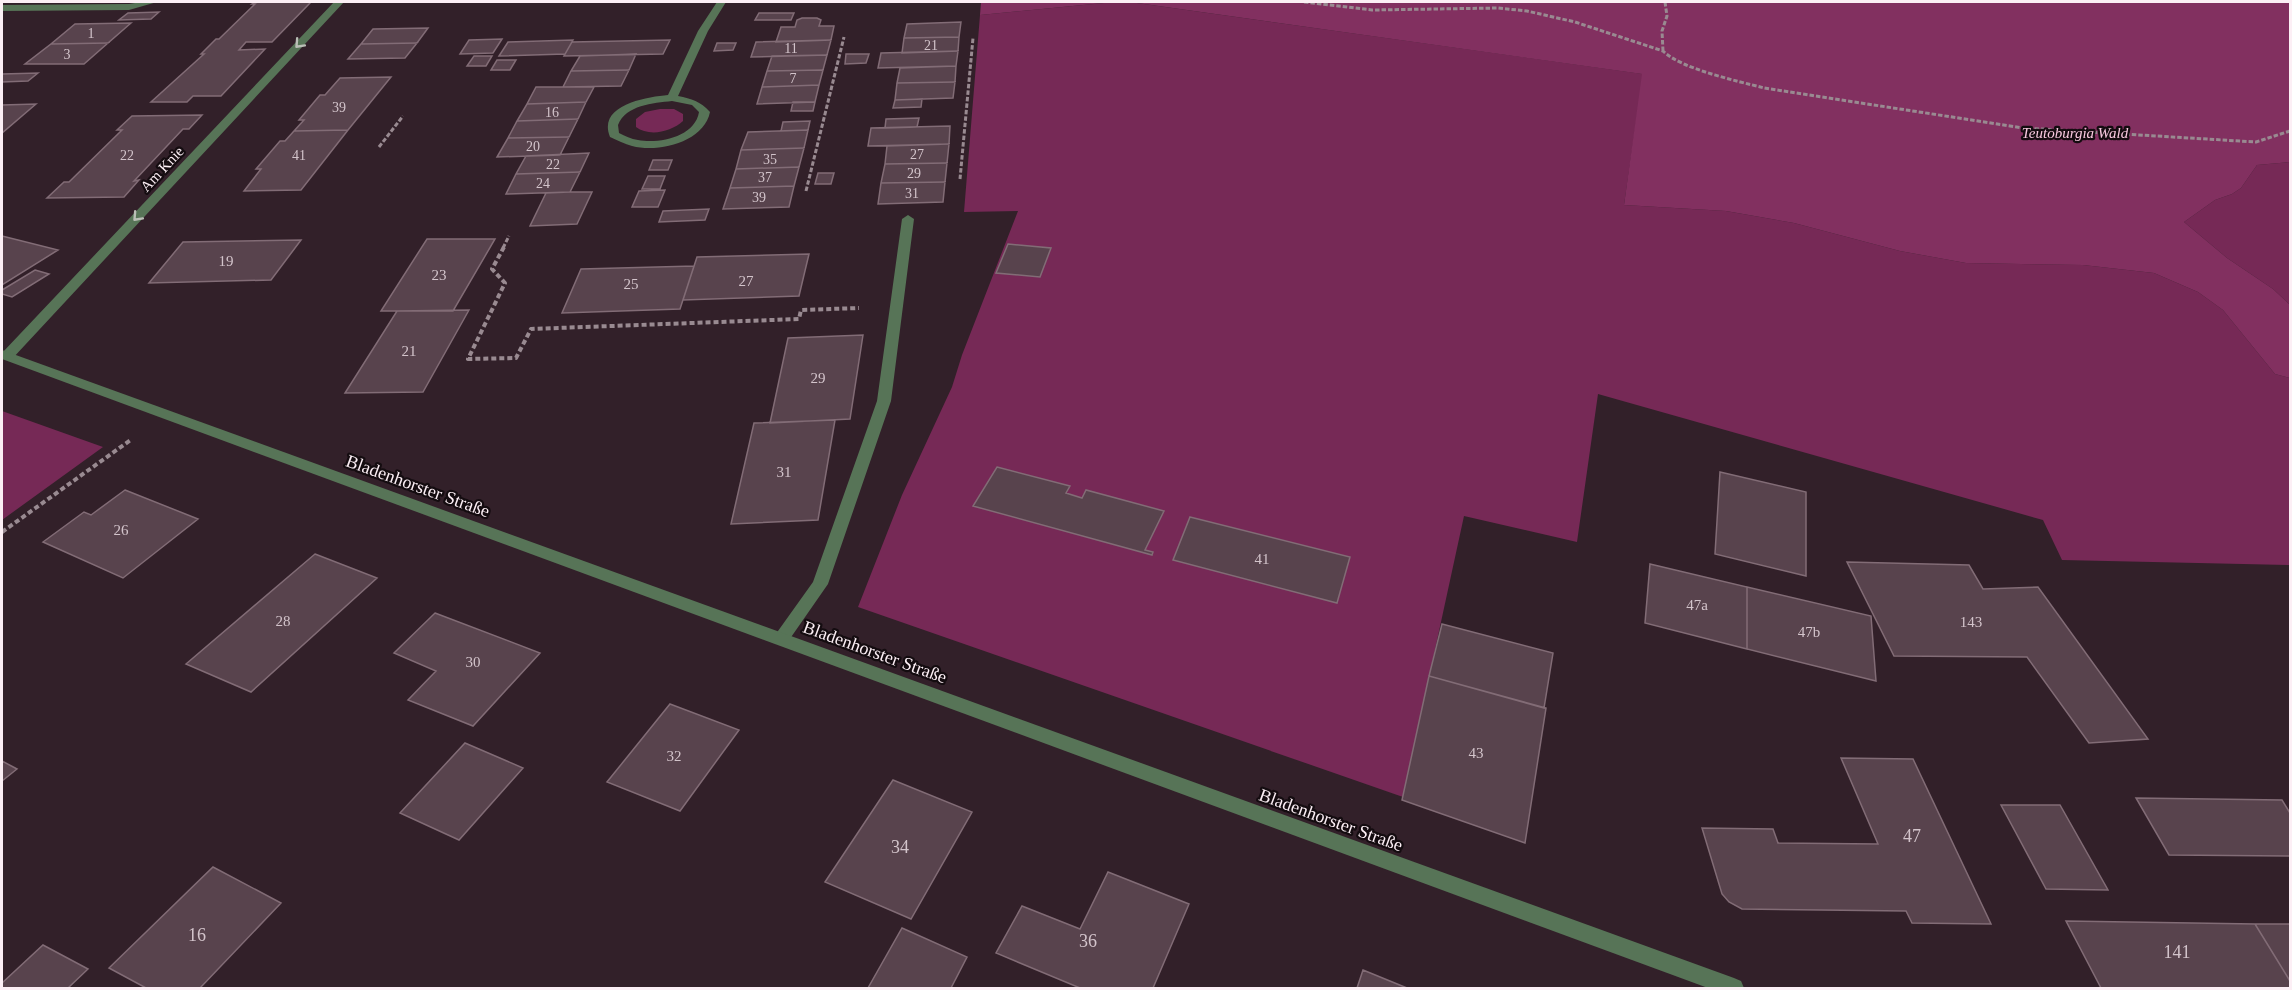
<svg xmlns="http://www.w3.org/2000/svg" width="2292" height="990" font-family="Georgia,serif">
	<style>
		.green { fill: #762956 }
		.forest { fill: #823060 }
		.building { fill: #58434d; stroke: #826c76; stroke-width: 1.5 }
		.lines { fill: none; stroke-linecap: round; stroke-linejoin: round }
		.path-far1 { stroke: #998a91; stroke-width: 3; stroke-dasharray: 4.5 2; stroke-linecap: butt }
		.path { stroke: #998a91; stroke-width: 4; stroke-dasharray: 5 3; stroke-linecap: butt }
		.service { fill: #577457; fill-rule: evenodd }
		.minor { fill: #577457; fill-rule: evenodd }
		.tertiary { fill: #577457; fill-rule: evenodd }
		.oneway { stroke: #babeb6 }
		.labels { text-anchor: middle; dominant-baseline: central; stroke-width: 4.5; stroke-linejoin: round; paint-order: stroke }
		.far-number-label { font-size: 14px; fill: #d3c4cb }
		.far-park-label { font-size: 15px; font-style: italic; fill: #f8c8df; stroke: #140c10 }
		.far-street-label { font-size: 15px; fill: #fceff5; stroke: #140c10 }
		.number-label { font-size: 15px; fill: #d3c4cb }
		.street-label { font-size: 18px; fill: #fceff5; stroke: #140c10 }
		.near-number-label { font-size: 18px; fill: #d3c4cb }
	</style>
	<rect width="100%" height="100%" fill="#322029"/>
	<path class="green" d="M1114,2H1130L1643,74L1624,205L1726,211L1794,223L1900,251L1966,263L2083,265L2154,273L2198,292L2223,310L2275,374L2290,378V565L2062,560L2043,520L1598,394L1577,542L1464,516L1403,797L858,607L902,495L952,387L962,355L1018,211L964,212L980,15Z
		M660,109H674L683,114V121C671,132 649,137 636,127V119L645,112Z
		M2290,162V305L2273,289L2227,258L2184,222L2215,200L2232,194L2241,188L2257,165Z
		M2,411L103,447L2,520Z"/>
	<path class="forest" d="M981,2H1114L980,15Z
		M1130,2H2290V162L2257,165L2241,188L2232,194L2215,200L2184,222L2227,258L2273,289L2290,305V378L2275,374L2223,310L2198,292L2154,273L2083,265L1966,263L1900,251L1794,223L1726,211L1624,205L1642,74Z"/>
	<path class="building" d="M255,2H311L272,42H246L239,50L265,49L221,96H193L187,102H151L204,54H201L216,39H219L255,4H252Z
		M159,12L151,19L119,20L128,13Z
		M759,13H794L791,20H755Z
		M802,18H817L821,20L819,26H834L831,40L776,42L781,27H795L797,20Z
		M961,22L959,37L904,38L907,24Z
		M131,23L108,43L51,44L75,24Z
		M428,28L417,43L361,44L373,29Z
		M959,37L958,51L902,53L904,38Z
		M502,39L493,53L460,54L469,40Z
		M573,40L565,54L499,56L508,42Z
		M670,40L663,54L564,56L572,42Z
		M831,40L827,55L751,57L756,42Z
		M108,43L84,64H25L51,44Z
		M417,43L405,58L348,59L361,44Z
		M717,43H736L733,50L714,51Z
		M958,51L956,66L878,68L881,53Z
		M636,54L629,70L571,71L580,56Z
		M846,54H869L866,63L845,64Z
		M827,55L823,70L767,71L772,56Z
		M474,56H492L486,66H467Z
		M497,60H516L510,70H491Z
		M956,66L955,82L897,83L900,68Z
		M629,70L621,86L563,87L571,71Z
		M823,70L819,85L762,87L767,71Z
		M38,73L28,81L2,82V74Z
		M391,77L348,130L294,131L304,120H299L320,95H325L340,78Z
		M955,82L953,98L895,100L897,83Z
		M819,85L815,102L757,104L762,87Z
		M536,87H594L586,102L527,104Z
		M922,99L921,107L893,108L895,100Z
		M586,102L578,119L517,121L527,104Z
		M793,102H815L813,111H791Z
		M36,104L2,133V105Z
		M202,115L189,129H183L134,181L139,180L124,197L47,198L64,182H69L122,130H117L132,116Z
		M919,118L917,127L885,128L886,119Z
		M578,119L569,137L508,138L517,121Z
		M810,121L808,130L781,131L783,122Z
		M950,126L949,144L868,146L871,128Z
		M348,130L301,190L244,191L261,169H256L280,141H285L294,131Z
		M808,130L804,148L741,150L748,132Z
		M569,137L560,155L497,157L508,138Z
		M949,144L947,163L885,164L887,146Z
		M804,148L799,167L736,169L741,150Z
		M589,153L580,172L516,174L526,156Z
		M653,160H672L668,170H649Z
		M947,163L945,182L881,183L885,164Z
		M799,167L794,186L730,188L736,169Z
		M580,172L570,192L506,194L516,174Z
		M818,173H834L831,184H815Z
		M648,176H665L660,189H642Z
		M945,182L943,202L878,204L881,183Z
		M794,186L789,207L723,209L730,188Z
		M665,190L658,207H632L639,191Z
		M570,192H592L577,224L530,226L546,193Z
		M709,209L705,220L659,222L663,211Z
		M2,236L58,250L2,285Z
		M427,239H495L453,311H381Z
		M301,240L271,280L149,283L183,242Z
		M1008,244L1051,248L1040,277L996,273Z
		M809,254L799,296L683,300L697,257Z
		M694,266L680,309L562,313L581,269Z
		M35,270L49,274L12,297L2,294V290Z
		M469,310L423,392L345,393L397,311Z
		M863,335L850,419L770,423L788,338Z
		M835,420L818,520L731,524L754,423Z
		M997,467L1070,486L1066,493L1082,498L1086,490L1164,511L1145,550L1153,552L1152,555L973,506Z
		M1720,472L1806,492V576L1715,554Z
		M125,490L198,519L123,578L43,542L84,512L91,515Z
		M1190,517L1350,557L1337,603L1173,560Z
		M315,554L377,578L251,692L186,664Z
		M1847,562L1969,565L1983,589L2038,587L2148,739L2089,743L2027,657L1894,656Z
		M1650,564L1747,587V649L1645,623Z
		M1747,587L1871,616L1876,681L1747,649Z
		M435,613L540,653L473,726L408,700L436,671L394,653Z
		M1442,624L1553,653L1544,708L1429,676Z
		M1429,676L1546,708L1525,843L1402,800Z
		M670,704L739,730L680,811L607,782Z
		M465,743L523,768L459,840L400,813Z
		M1841,758L1913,759L1991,924L1912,923L1906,911L1742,909L1729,902L1722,894L1702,828L1773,829L1778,843L1878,844Z
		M2,761L17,769L2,781Z
		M893,780L972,812L911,919L825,882Z
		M2136,798L2282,800L2290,813V856L2169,855Z
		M2001,805H2060L2108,890L2046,889Z
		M213,867L281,903L200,988H146L109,968Z
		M1108,872L1189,904L1153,988H1080L996,953L1022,906L1080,929Z
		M2066,921L2255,924L2290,981V988H2101Z
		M2255,924H2290V981Z
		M902,928L967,957L951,988H868Z
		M43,945L88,969L68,988H2V983Z
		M1363,970L1407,988H1357Z"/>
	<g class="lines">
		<path class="path-far1" d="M1304,2L1372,10L1498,8L1527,11L1575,22L1663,51C1681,69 1738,81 1764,88L2023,128L2256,142L2290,131
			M1663,51L1662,31L1667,16L1665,2
			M379,147L403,116
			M960,179L973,38
			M806,191L844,37
			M503,248L509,236"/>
		<path class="path" d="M504,247L492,269L505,283L468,359L516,358L531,329L799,319L801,310L859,308
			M2,532L132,439"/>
		<path class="service" d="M908,215L914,219L891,401L828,584L787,643L781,645L775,643L773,638L813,582L877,401L902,219Z"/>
		<path class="minor" d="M141,2H157L129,10L2,11V5L129,4Z
			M334,2H344L12,359H2V353Z
			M717,2H726L708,31L678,96C692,99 700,101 710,112C704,142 659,153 632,146C625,144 617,140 610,137C597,105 646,97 668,95L698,31ZM672,101L692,105L699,112C695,137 659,144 638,140C631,139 625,136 619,133L618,125C626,105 653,103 672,101Z"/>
		<path class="tertiary" d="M2,350L1734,978L1741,981L1744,988H1708L2,359Z"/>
	</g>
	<defs><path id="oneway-chevron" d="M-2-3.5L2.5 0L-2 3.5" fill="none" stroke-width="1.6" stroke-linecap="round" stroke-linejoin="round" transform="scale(1.5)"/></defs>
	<g class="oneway">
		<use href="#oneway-chevron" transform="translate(299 44) rotate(133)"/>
		<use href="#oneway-chevron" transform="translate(137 217) rotate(133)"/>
	</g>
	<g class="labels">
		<g class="far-number-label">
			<text x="91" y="33">1</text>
			<text x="931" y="45">21</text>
			<text x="791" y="48">11</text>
			<text x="67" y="54">3</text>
			<text x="793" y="78">7</text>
			<text x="339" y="107">39</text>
			<text x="552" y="112">16</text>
			<text x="533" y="146">20</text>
			<text x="917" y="154">27</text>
			<text x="127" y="155">22</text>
			<text x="299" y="155">41</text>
			<text x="770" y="159">35</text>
			<text x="553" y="164">22</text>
			<text x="914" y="173">29</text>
			<text x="765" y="177">37</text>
			<text x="543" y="183">24</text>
			<text x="912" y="193">31</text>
			<text x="759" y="197">39</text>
		</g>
		<g class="far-park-label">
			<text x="2075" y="133">Teutoburgia Wald</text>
		</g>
		<g class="far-street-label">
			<text transform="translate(162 169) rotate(-47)">Am Knie</text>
		</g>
		<g class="number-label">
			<text x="226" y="261">19</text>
			<text x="439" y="275">23</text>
			<text x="746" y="281">27</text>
			<text x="631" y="284">25</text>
			<text x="409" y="351">21</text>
			<text x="818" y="378">29</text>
			<text x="784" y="472">31</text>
			<text x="121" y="530">26</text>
			<text x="1262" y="559">41</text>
			<text x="1697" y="605">47a</text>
			<text x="283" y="621">28</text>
			<text x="1971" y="622">143</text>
			<text x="1809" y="632">47b</text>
			<text x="473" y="662">30</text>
			<text x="1476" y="753">43</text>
			<text x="674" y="756">32</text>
		</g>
		<g class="street-label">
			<text transform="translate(418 486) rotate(20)">Bladenhorster Straße</text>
			<text transform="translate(875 652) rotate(20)">Bladenhorster Straße</text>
			<text transform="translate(1331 820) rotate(20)">Bladenhorster Straße</text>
		</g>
		<g class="near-number-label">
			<text x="1912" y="836">47</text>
			<text x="900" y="847">34</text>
			<text x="197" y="935">16</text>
			<text x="1088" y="941">36</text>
			<text x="2177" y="952">141</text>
		</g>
	</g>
	<rect width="2292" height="990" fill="none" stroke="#fceff5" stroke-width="6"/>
</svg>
